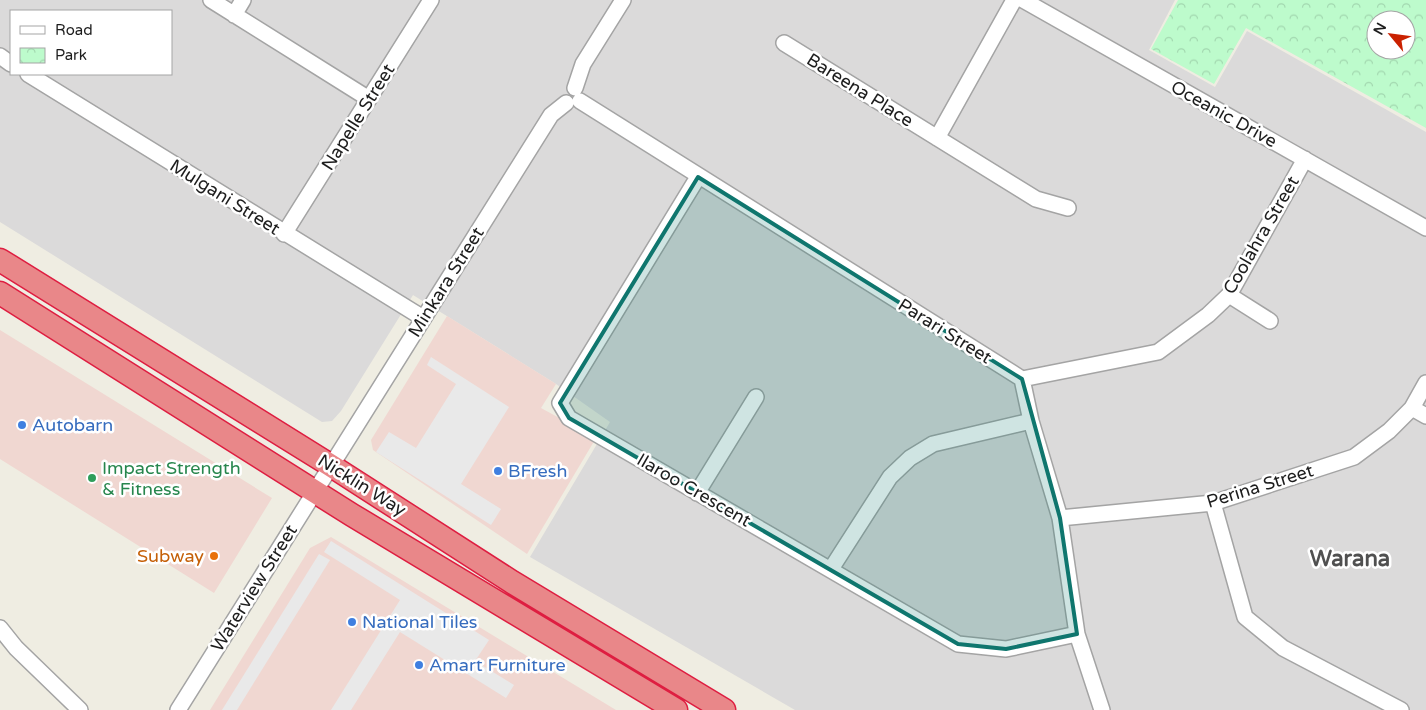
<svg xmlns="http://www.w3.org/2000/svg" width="1426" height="710" font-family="'Varela Round',sans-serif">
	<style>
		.residential { fill: #dbdada; fill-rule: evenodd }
		.commercial { fill: #f0d7d1 }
		.park { fill: url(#park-crowns); fill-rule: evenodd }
		.parking { fill: #e9e9e9 }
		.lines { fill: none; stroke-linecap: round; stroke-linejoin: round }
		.minor-casing { stroke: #a4a4a4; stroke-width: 18 }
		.highway-casing { stroke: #de1e41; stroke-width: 25 }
		.minor { stroke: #fff; stroke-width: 15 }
		.highway { stroke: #e98789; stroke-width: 22 }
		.marked { fill: #0f766e; fill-opacity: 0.2; stroke: #0f766e; stroke-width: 4; stroke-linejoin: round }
		.shop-dot { fill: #3f7fe0; stroke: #fff; stroke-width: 2 }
		.leisure-dot { fill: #2e9e5b; stroke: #fff; stroke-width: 2 }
		.food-dot { fill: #e8710a; stroke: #fff; stroke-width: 2 }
		.labels { text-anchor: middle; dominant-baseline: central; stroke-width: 5; stroke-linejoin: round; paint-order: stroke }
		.street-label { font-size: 18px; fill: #1d1d1d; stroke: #fff }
		.shop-label { font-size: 18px; fill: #366cbe; stroke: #fff; text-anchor: start }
		.leisure-label { font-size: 18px; fill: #27864d; stroke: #fff; text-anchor: start }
		.food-label { font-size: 18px; fill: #c56008; stroke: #fff; text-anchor: end }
		.district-label { font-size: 22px; font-weight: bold; fill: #505050; stroke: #fff }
	</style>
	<defs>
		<pattern id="park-crowns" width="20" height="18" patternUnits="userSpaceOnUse" patternTransform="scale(1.25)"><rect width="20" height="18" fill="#bdfbcc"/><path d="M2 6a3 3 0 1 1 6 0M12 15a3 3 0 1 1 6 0" fill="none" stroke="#a2d7af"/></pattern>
	</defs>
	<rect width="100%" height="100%" fill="#efede2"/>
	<path class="residential" d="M0,0H1175L1149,50L1215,87L1247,31L1426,132V710H795L530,557L610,422L556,384L413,295L341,411L332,421L322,422L0,222ZM11,11H171V74H11Z"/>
	<path class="commercial" d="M447,316L556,384L541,408L596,438L527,554L373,450L371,440Z
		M0,330L272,498L214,593L0,459Z
		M331,537L616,710H210L310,548Z"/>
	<path class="park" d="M1178,0H1426V128L1246,28L1214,84L1151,49ZM1376,20H1406V50H1376Z"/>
	<path class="parking" d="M431,357L509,407L461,484L501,509L491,525L376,452L389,432L416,448L456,384L427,365Z
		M331,541L489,640L475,661L514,685L506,698L400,632L351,710H331L400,600L324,552Z
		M319,554L330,560L237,710H222Z"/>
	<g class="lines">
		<defs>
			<path id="minor" d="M211,0L369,99
				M1023,0L1426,228
				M234,15L243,0
				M784,43L1036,199L1068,208
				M0,56L11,64
				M28,74L423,318
				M575,88L583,64L623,0
				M580,101L1022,379L1031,421L1060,518L1077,634L1102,710
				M937,138L1014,0
				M698,177L560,403L569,418L958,644L1006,649L1077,634
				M284,234L431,0
				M1229,295L1270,321
				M1022,379L1158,352L1208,315L1229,295L1305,159
				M1412,408L1426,416
				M697,493L756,397
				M1213,503L1245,617L1283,648L1401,710
				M1060,518L1213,503L1354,457L1389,431L1412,408L1426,383
				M831,569L890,477L910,458L933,444L1031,421
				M0,628L16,648L80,710
				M178,710L551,115L566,103"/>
			<path id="highway" d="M0,260L330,465L512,582L724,710
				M0,293L352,515L676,710"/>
		</defs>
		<use href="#minor" class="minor-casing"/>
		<use href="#highway" class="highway-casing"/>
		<use href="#minor" class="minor"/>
		<use href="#highway" class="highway"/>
	</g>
	<path class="marked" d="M698,177L1022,379L1060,518L1077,634L1006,649L958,644L569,418L560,403Z"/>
	<g class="shop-dot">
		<circle cx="22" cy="425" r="5"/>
		<circle cx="498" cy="471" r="5"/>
		<circle cx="352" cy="622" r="5"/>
		<circle cx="419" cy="665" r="5"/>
	</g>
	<circle class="leisure-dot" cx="92" cy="478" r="5"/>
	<circle class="food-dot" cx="214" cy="556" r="5"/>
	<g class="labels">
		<g class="street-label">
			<text transform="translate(860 90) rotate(32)">Bareena Place</text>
			<text transform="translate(1224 114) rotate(29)">Oceanic Drive</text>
			<text transform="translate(358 117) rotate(-58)">Napelle Street</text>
			<text transform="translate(225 197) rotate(32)">Mulgani Street</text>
			<text transform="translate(1261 235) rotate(-60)">Coolahra Street</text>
			<text transform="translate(446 282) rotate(-58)">Minkara Street</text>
			<text transform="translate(945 331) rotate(32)">Parari Street</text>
			<text transform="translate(362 485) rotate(32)">Nicklin Way</text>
			<text transform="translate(1260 486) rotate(-17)">Perina Street</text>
			<text transform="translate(694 490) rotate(30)">Ilaroo Crescent</text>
			<text transform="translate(254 588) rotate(-58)">Waterview Street</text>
		</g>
		<g class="shop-label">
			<text x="32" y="425">Autobarn</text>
			<text x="508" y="471">BFresh</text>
			<text x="362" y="622">National Tiles</text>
			<text x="429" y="665">Amart Furniture</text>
		</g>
		<g class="leisure-label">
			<text x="102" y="468">Impact Strength<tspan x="102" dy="21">&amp; Fitness</tspan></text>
		</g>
		<g class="food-label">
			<text x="204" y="556">Subway</text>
		</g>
		<g class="district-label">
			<text x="1350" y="559">Warana</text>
		</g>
	</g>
	<rect x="10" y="10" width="162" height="65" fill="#ffffff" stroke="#a5a5a5"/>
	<rect x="20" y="26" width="25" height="8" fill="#ffffff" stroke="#a5a5a5"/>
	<text x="55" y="35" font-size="15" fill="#1d1d1d">Road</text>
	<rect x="20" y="48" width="25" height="15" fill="url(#park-crowns)" stroke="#a5a5a5"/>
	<text x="55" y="60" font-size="15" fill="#1d1d1d">Park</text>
	<g transform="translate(1391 35) rotate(299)"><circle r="24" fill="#ffffff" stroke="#a5a5a5"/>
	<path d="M0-4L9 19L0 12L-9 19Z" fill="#ca2100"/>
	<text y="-8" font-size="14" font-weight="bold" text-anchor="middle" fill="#1d1d1d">N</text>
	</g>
</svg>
